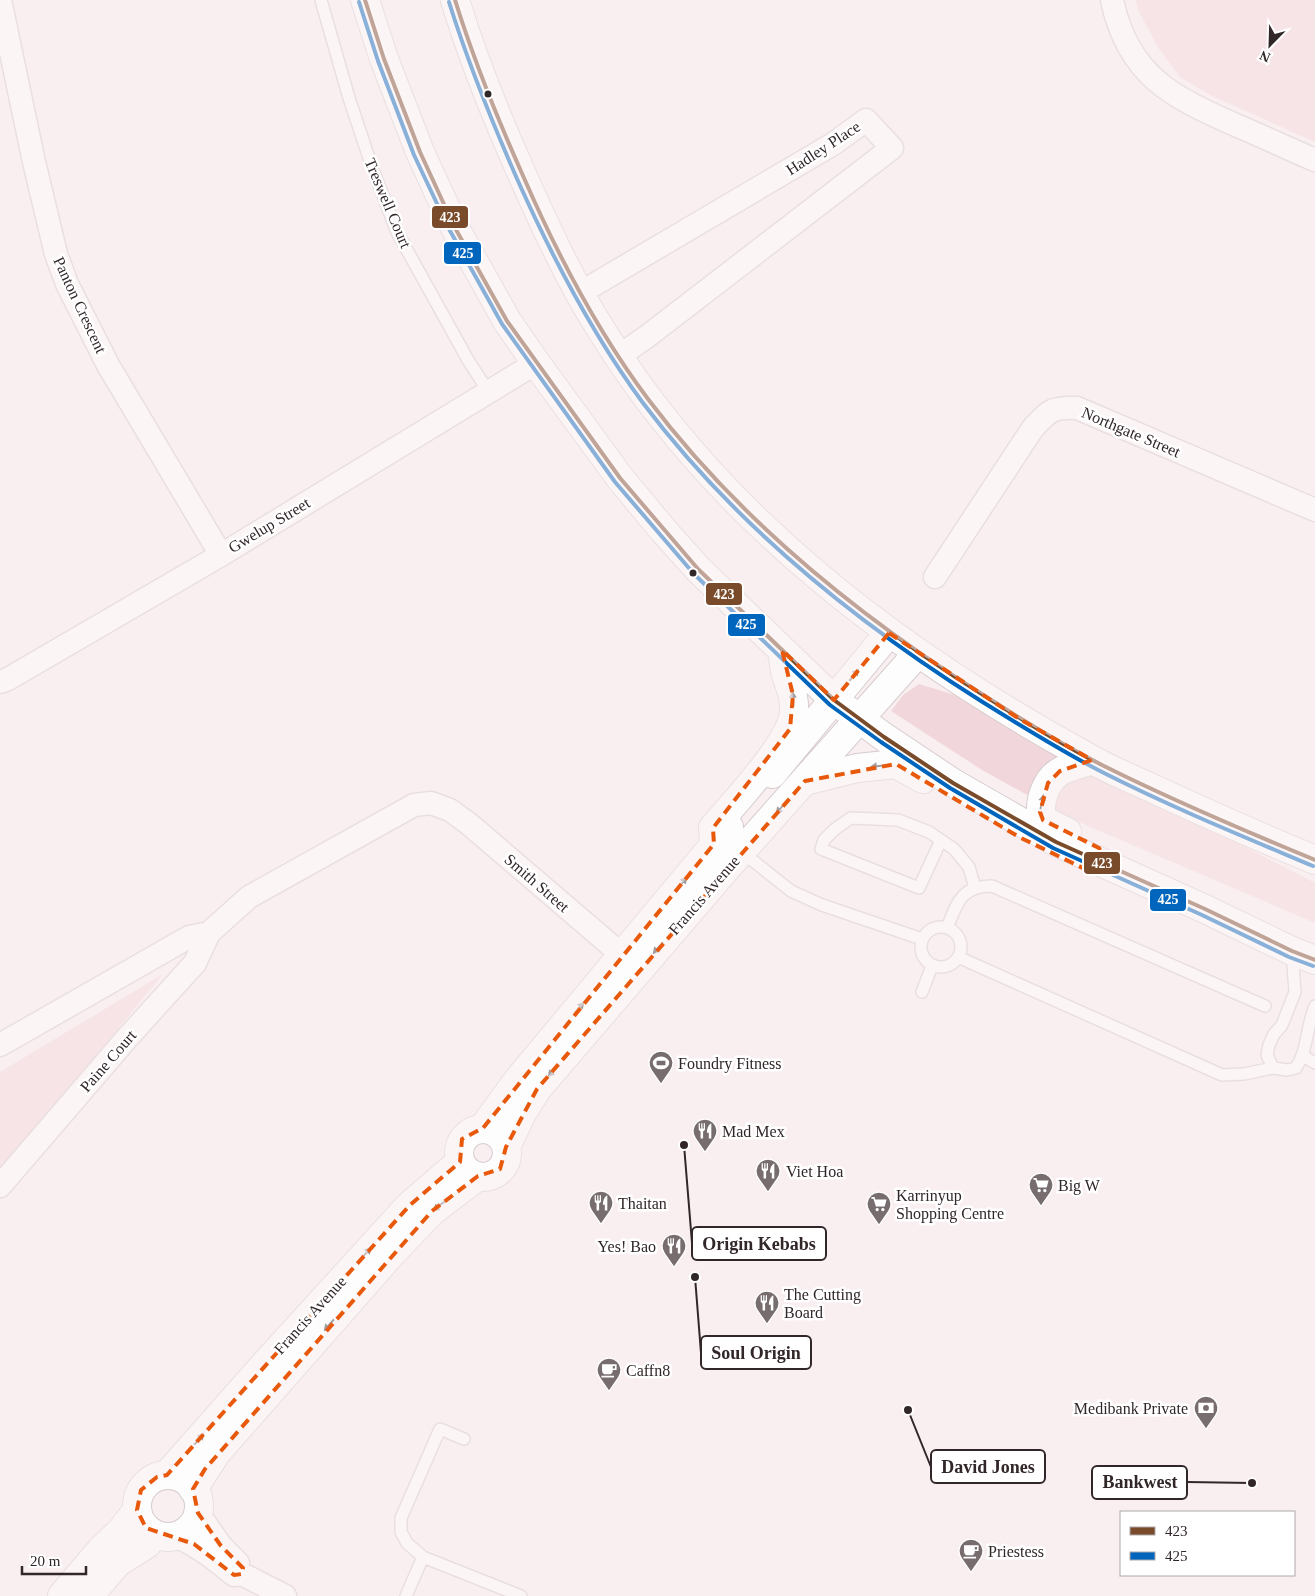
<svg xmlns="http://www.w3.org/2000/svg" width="1315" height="1596" font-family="'Times New Roman',serif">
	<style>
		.green { fill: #f1d7db }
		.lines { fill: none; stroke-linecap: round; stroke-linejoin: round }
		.service-casing { stroke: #d6ccce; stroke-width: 14 }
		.minor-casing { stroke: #d6ccce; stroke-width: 25 }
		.tertiary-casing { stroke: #d6ccce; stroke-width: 30 }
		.trunk-casing { stroke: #d6ccce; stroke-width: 30 }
		.service { stroke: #fefdfd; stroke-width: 11 }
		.minor { stroke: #fefdfd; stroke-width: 22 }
		.tertiary { stroke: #fefdfd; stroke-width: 28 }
		.trunk { stroke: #fefdfd; stroke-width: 28 }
		.bus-1-casing { stroke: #fff; stroke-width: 8 }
		.bus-2-casing { stroke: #fff; stroke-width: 8 }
		.bus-1 { stroke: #7a4b2a; stroke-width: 4 }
		.bus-2 { stroke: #0065bd; stroke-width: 4 }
		.oneway { fill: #a29c9d }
		.marked { fill: none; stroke: #e8590c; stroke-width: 4; stroke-dasharray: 10 6; stroke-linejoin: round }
		.bus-dot { fill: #312628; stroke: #fff; stroke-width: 2 }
		.labels { text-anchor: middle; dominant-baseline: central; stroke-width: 5; stroke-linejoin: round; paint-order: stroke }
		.street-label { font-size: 16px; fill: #312628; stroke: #fff }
		.poi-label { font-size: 16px; fill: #312628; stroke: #fff; text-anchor: start }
		.leader { fill: none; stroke: #312628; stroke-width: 2 }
		.callout-dot { fill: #312628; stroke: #fff; stroke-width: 2 }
		.callout { fill: #fff; stroke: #312628; stroke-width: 2 }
		.callout-label { font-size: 18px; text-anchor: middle; font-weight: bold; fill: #312628 }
		.line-badge { stroke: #fff; stroke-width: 2 }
		.badge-label { font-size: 14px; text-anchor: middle; font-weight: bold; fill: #fff }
	</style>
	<rect width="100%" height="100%" fill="#f9eff1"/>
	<path class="green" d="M1136,0H1315V142L1212,96L1180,77L1159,49L1138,10Z
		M919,684L955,695L1063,753L1315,883V923L1067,817L982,770L891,711L903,695Z
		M163,974L0,1172V1072Z"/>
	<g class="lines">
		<defs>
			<path id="service" d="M321,0L349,98L373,170L397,232L468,360L488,391
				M941,840L919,888L821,849L824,840L835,829L851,818L898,820L929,832L954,849L969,867L975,888
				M742,852L791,891L822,905L922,939
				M921 947a20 20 0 1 1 40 0a20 20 0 1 1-40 0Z
				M947,928C957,903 961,886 992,886L1265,1006
				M1292,952L1295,992L1282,1025L1274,1034L1269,1045L1267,1055L1273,1068L1287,1070L1296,1068C1308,1049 1306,1028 1315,1006
				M958,957L1222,1075L1244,1074L1273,1068
				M922,992L932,966
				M1303,1056L1315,1063
				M464,1439L440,1429L401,1518V1532L407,1543L423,1557L521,1596
				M406,1596L423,1557"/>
			<path id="minor" d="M0,0L34,162L56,254L67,284L108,365L221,555
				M1112,0C1128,76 1172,97 1238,126C1264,137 1289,149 1315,160
				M580,293L833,144L866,120L892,148L649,335L618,357
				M935,577L1033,428C1050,410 1052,407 1077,408L1315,510
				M0,682L8,679L221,555L536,363
				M0,1045L189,937L209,933
				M0,1186L128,1037L195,963L209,933L249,897L414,805L431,803L450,810L469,824L635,966
				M198,1513L221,1546L238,1563
				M176,1536C200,1547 214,1559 234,1575L242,1574L285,1596"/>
			<path id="tertiary" d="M772,774L889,633
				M483,1128L518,1080L729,827
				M459 1153a24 24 0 1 1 48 0a24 24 0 1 1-48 0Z
				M506,1147L522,1113L537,1089L724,871L917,654
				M167,1475L266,1363L410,1205L460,1162
				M137 1506a31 31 0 1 1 62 0a31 31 0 1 1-62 0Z
				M193,1489L217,1452L392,1253L432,1211L478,1176
				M62,1596L101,1550L122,1530L137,1510
				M89,1596L117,1563L147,1544L154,1534"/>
			<path id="trunk" d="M365,0L384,59L420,152L454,226L507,321L536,363L620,478L663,530L698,569L834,700L884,737L953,783L1056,842L1205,909L1292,951L1315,960
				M455,0C473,59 496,116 521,172C545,226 570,281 602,331C717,518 899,654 1089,758C1111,771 1135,780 1158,791C1210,815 1262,838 1315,860
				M805,781L857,768L896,764L923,779
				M1067,832L1043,820C1037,803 1046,779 1061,771C1070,766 1082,764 1092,760
				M714,844L713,828C734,803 792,742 794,712C795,694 789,687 785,671C784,664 783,658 782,651"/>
		</defs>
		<use href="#service" class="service-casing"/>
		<use href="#minor" class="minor-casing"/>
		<use href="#tertiary" class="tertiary-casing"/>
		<use href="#trunk" class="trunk-casing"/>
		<use href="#service" class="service"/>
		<use href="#minor" class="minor"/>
		<use href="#tertiary" class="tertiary"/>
		<use href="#trunk" class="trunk"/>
		<defs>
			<path id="bus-1" d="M365,0L384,59L420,152L454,226L507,321L620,478L698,569L834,700L884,737L953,783L1056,842L1205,909L1292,951L1315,960
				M455,0C474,61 498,120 524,178C558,256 597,331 648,399C739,520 858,616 985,696C1024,721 1064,746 1106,767C1174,801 1245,831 1315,860"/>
			<path id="bus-2" d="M359,2L378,61L414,155L449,229L502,324L615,482L694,574L830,705L881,742L950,788L1053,848L1202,915L1289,957L1313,966
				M449,2C468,63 492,122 518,181C553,259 592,334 643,403C734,524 854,621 981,701C1021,726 1061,751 1102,772C1171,807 1242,836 1313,866"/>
		</defs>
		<use href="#bus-1" class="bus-1-casing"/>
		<use href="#bus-2" class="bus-2-casing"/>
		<use href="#bus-1" class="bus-1"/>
		<use href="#bus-2" class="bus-2"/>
	</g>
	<defs><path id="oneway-solid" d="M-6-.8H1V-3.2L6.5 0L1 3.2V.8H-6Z" transform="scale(1.25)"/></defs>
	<g class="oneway">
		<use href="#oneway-solid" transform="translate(854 675) rotate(-50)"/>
		<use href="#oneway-solid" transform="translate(793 699) rotate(-94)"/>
		<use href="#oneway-solid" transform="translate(878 766) rotate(174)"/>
		<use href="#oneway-solid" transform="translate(1042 802) rotate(-78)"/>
		<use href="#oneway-solid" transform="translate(781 808) rotate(132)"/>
		<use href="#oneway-solid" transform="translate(682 883) rotate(-50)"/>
		<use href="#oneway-solid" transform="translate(658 948) rotate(131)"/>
		<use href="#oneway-solid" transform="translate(579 1008) rotate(-50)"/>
		<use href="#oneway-solid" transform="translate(553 1071) rotate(131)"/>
		<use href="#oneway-solid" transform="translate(439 1206) rotate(143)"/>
		<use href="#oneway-solid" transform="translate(366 1253) rotate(-48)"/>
		<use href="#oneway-solid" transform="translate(329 1325) rotate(131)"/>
		<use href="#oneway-solid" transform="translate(199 1439) rotate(-49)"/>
	</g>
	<path d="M0 0H1315V1596H0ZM889,633L1018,718L1092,760L1060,771L1048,783L1040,812L1043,820L1099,848L1108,866L1087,870L1019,837L896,764L805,781L537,1089L506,1147L500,1169L478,1176L432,1211L205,1469L193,1489L198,1513L221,1546L243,1568L242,1574L234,1575L194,1544L146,1528L137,1510L141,1490L157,1477L167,1475L410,1205L460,1162L462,1139L483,1128L714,844L713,828L790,729L793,695L782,650L834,700Z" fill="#f9eff1" fill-opacity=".55" fill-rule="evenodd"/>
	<path class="marked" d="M889,633L1018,718L1092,760L1060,771L1048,783L1040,812L1043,820L1099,848L1108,866L1087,870L1019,837L896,764L805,781L537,1089L506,1147L500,1169L478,1176L432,1211L205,1469L193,1489L198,1513L221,1546L243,1568L242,1574L234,1575L194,1544L146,1528L137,1510L141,1490L157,1477L167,1475L410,1205L460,1162L462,1139L483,1128L714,844L713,828L790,729L793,695L782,650L834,700Z"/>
	<defs>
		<symbol id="stadium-pin" viewBox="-11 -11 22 30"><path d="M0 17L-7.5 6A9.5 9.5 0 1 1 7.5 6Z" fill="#776c6e" stroke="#fff"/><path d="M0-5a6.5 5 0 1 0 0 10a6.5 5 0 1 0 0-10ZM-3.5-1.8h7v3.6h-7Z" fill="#fff"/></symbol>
		<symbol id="restaurant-pin" viewBox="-11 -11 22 30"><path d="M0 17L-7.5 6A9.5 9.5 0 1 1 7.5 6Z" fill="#776c6e" stroke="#fff"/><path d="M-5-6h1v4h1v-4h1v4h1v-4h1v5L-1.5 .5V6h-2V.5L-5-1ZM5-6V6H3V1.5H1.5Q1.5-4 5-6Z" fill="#fff"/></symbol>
		<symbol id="supermarket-pin" viewBox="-11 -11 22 30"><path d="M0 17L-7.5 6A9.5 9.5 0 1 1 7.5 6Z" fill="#776c6e" stroke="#fff"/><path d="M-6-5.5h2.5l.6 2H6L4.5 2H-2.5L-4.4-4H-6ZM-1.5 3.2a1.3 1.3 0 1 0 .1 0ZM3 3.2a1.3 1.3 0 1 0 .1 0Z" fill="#fff"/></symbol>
		<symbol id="cafe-pin" viewBox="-11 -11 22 30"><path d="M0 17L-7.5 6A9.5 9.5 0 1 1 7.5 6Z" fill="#776c6e" stroke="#fff"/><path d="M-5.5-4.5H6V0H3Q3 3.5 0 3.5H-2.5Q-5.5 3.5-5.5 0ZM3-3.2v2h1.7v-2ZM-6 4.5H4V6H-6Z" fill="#fff"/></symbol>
		<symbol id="bank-pin" viewBox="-11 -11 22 30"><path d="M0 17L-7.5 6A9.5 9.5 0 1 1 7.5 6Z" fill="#776c6e" stroke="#fff"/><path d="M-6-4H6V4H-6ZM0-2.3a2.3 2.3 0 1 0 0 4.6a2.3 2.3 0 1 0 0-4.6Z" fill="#fff"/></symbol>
	</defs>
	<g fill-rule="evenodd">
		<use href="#stadium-pin" x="647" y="1049" width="28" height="38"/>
		<use href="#restaurant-pin" x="691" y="1117" width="28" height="38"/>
		<use href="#restaurant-pin" x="754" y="1157" width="28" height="38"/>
		<use href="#supermarket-pin" x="1027" y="1171" width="28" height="38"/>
		<use href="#restaurant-pin" x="587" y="1189" width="28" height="38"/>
		<use href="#supermarket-pin" x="865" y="1190" width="28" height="38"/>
		<use href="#restaurant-pin" x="660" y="1232" width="28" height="38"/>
		<use href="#restaurant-pin" x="753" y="1289" width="28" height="38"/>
		<use href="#cafe-pin" x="595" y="1356" width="28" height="38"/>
		<use href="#bank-pin" x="1192" y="1394" width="28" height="38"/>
		<use href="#cafe-pin" x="957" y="1537" width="28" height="38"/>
	</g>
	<g class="bus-dot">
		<circle cx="488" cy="94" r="4.5"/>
		<circle cx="693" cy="573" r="4.5"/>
	</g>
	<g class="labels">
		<g class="street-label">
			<text transform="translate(823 148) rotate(-33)">Hadley Place</text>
			<text transform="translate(388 203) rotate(67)">Treswell Court</text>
			<text transform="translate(80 305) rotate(65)">Panton Crescent</text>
			<text transform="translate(1131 432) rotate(23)">Northgate Street</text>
			<text transform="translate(269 525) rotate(-31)">Gwelup Street</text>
			<text transform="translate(537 883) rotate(41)">Smith Street</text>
			<text transform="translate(704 895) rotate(-49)">Francis Avenue</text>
			<text transform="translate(108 1061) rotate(-49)">Paine Court</text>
			<text transform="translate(310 1315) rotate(-48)">Francis Avenue</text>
		</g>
		<g class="poi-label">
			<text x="678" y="1063">Foundry Fitness</text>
			<text x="722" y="1131">Mad Mex</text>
			<text x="786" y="1171">Viet Hoa</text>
			<text x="1058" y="1185">Big W</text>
			<text x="896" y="1195">Karrinyup<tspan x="896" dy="18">Shopping Centre</tspan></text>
			<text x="618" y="1203">Thaitan</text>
			<text x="656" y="1246" text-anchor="end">Yes! Bao</text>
			<text x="784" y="1294">The Cutting<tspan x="784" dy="18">Board</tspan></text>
			<text x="626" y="1370">Caffn8</text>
			<text x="1188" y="1408" text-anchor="end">Medibank Private</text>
			<text x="988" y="1551">Priestess</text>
		</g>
	</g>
	<path class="leader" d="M684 1145L692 1243M695 1277L701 1353M908 1410L931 1467M1252 1483L1187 1482"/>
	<g class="callout-dot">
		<circle cx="684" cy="1145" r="5"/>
		<circle cx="695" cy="1277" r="5"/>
		<circle cx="908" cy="1410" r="5"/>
		<circle cx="1252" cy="1483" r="5"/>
	</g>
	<g class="callout">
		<rect x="692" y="1227" width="134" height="33" rx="5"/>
		<rect x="701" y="1336" width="110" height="33" rx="5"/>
		<rect x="931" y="1450" width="114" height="33" rx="5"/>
		<rect x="1092" y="1466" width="95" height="33" rx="5"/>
	</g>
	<g class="callout-label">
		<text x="759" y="1250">Origin Kebabs</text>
		<text x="756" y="1359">Soul Origin</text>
		<text x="988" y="1473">David Jones</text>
		<text x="1140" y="1488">Bankwest</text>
	</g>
	<g class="line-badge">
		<rect x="431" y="205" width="38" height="24" rx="5" fill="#7a4b2a"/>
		<rect x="443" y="241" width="39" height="24" rx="5" fill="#0065bd"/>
		<rect x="705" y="582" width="38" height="24" rx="5" fill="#7a4b2a"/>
		<rect x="727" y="613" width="39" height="24" rx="5" fill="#0065bd"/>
		<rect x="1083" y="851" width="38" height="24" rx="5" fill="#7a4b2a"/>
		<rect x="1149" y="888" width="38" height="24" rx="5" fill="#0065bd"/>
	</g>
	<g class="badge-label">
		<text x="450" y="222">423</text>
		<text x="463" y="258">425</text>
		<text x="724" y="599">423</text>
		<text x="746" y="629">425</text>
		<text x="1102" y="868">423</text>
		<text x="1168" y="904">425</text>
	</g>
	<rect x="1120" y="1511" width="175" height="65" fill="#ffffff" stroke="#ada8a9"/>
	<rect x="1130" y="1527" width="25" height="8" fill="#7a4b2a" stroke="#ada8a9"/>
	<text x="1165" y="1536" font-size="15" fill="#312628">423</text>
	<rect x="1130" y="1552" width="25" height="8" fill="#0065bd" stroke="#ada8a9"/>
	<text x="1165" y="1561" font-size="15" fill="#312628">425</text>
	<g transform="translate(1270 45) rotate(203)" stroke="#ffffff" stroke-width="4" paint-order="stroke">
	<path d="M0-4L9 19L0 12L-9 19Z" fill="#312628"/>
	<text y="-8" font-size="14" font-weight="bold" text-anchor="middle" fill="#312628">N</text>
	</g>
	<path d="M22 1566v8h64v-8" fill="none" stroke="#312628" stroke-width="2.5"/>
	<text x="30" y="1566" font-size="15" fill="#312628" stroke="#ffffff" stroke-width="4" paint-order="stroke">20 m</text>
</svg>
